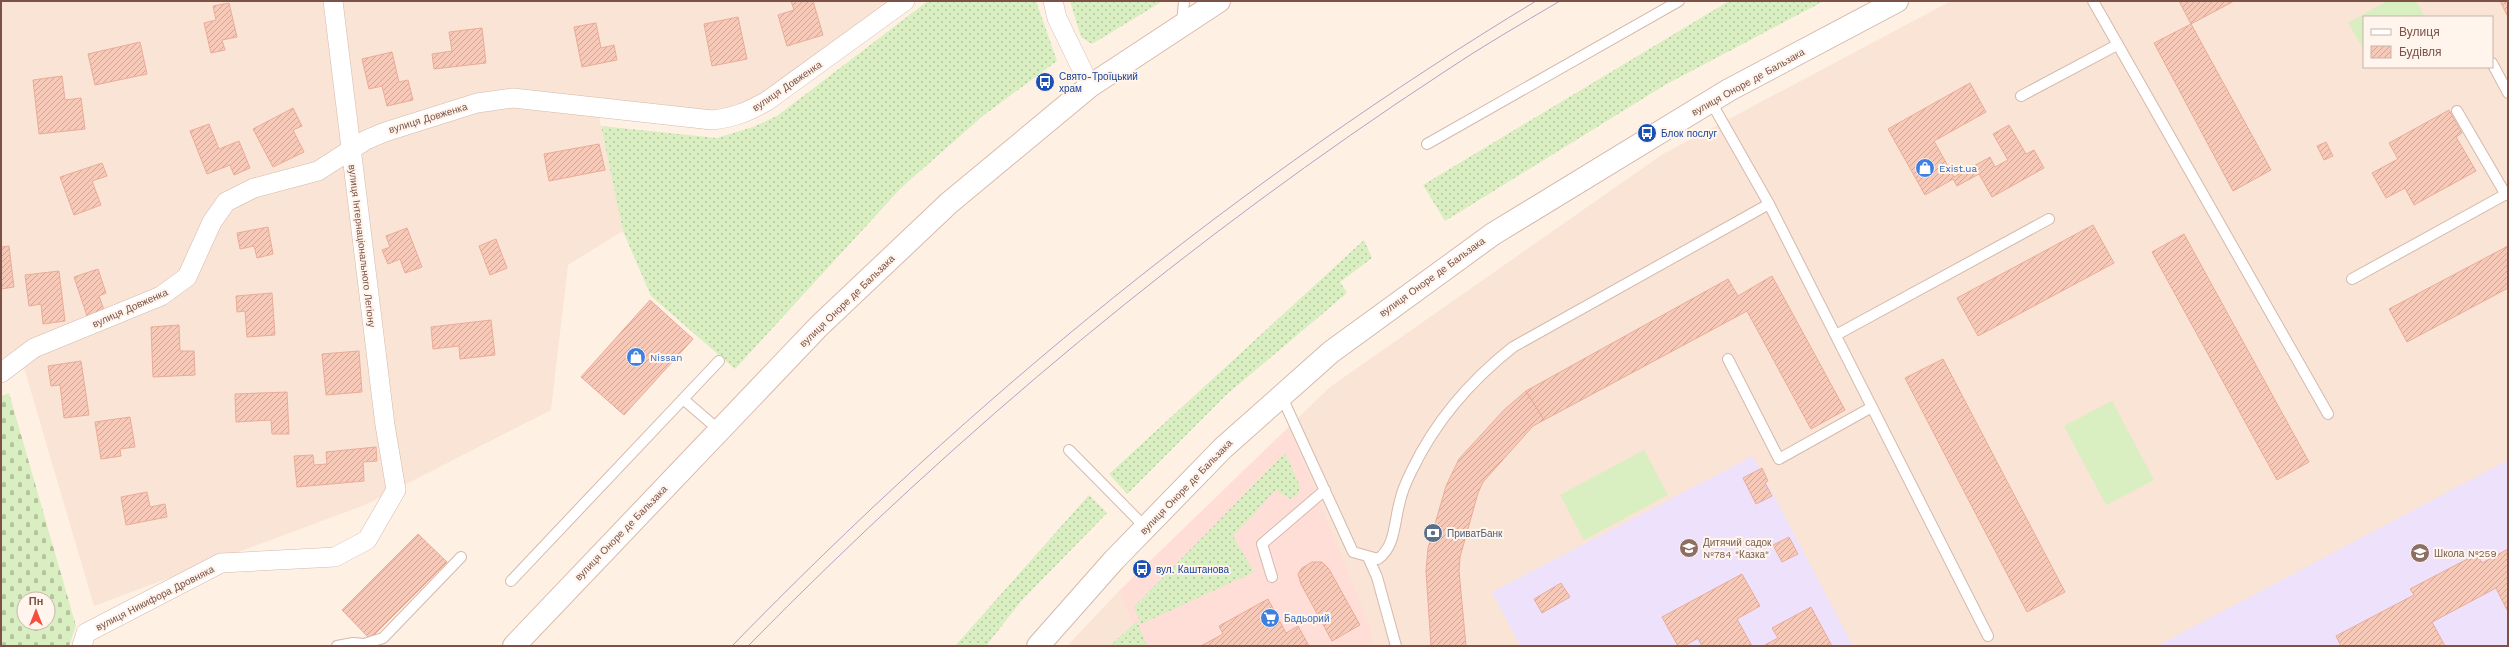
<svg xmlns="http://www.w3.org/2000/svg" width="2509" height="647" font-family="'Work Sans',sans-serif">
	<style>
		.residential { fill: #f9e4d5; fill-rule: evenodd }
		.commercial { fill: #ffded8 }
		.education { fill: #eee1fb }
		.grass { fill: url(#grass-dots) }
		.cemetery { fill: url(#cemetery-stones); fill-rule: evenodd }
		.garden { fill: #d9eec1 }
		.building { fill: url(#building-hatch); stroke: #ebac98 }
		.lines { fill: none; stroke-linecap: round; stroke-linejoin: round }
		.service-casing { stroke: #d4b9ac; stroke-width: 12 }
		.minor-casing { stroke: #d4b9ac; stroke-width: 20 }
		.tertiary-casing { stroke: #d4b9ac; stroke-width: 24 }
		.secondary-casing { stroke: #dab9ab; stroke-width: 24 }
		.service { stroke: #fff; stroke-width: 10 }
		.minor { stroke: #fff; stroke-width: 19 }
		.tertiary { stroke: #fff; stroke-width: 22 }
		.secondary { stroke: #fff; stroke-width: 22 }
		.tram { stroke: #b1a1ca; stroke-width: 1 }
		.labels { text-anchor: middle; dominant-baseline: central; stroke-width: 4; stroke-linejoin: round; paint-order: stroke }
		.transit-label { font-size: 10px; fill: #164399; stroke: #fff5ed; text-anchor: start }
		.street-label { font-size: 10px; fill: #7a5247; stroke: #fff5ed }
		.shop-label { font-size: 10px; fill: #366cbe; stroke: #fff5ed; text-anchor: start }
		.service-label { font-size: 10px; fill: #4e5e75; stroke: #fff5ed; text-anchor: start }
		.education-label { font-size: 10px; fill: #785e54; stroke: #fff5ed; text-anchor: start }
	</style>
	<defs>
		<pattern id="grass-dots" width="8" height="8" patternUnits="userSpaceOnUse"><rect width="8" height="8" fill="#d9eec1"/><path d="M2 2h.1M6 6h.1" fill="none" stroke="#b5c39f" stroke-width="1.8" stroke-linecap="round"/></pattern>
		<pattern id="cemetery-stones" width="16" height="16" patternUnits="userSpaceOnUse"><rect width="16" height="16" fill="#d9eec1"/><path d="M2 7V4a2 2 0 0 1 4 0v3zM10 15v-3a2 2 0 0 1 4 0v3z" fill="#b5c39f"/></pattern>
		<pattern id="building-hatch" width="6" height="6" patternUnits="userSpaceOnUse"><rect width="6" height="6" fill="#f7c9b9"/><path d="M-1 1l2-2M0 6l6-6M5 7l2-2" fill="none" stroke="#cda698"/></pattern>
	</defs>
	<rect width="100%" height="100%" fill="#fef1e4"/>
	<path class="residential" d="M1,1H900L748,113L598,112L623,231L568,265L551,410L365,505L94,606L22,361L1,368Z
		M1951,1H2508V646H1067L1119,591L1330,387L1663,154ZM2364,17H2492V67H2364Z"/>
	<path class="commercial" d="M1289,427L1370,627L1373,646H1142L1119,591Z"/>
	<path class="education" d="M1753,456L1853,646H1520L1492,592Z
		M2508,460V646H2157Z"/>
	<path class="grass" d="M928,1H1036L1057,61L984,115L901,188L735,369L651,296L623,231L601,126L717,138L753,127L777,116Z
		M1070,1H1163L1092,44L1081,37Z
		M1729,1H1824L1665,85L1445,221L1423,185Z
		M1364,240L1372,258L1340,282L1347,293L1226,395L1127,494L1109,474Z
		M1285,453L1299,484V493L1290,499L1276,490L1233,536L1254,572L1141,624L1134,607Z
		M1089,495L1107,513L1022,600L986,646H955Z
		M1137,621L1147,646H1110Z"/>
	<path class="cemetery" d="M9,393L76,626L69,646H1V396ZM24,599H48V623H24Z"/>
	<path class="garden" d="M2387,1H2416L2425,17H2364V50L2348,23Z
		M2112,401L2154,480L2106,505L2064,426Z
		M1644,450L1668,495L1584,540L1560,495Z"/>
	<path class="building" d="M791,1H813L823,35L787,46L778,15L794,10Z
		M2179,1H2234L2191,24Z
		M2500,1H2508V17Z
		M229,3L237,37L222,40L225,50L211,53L204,23L216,20L213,6Z
		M738,17L747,59L712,66L704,24Z
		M596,23L601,48L614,45L617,60L582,67L574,27Z
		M2191,24L2271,170L2233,191L2154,43Z
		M482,28L486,63L434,69L432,54L452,51L449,32Z
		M140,42L147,74L95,85L88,54Z
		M392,52L399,82L408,80L413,100L387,106L382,86L369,89L362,59Z
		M62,76L65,100L81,98L85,129L39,134L33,80Z
		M1970,83L1986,112L1934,141L1954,177L1990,157L1995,167L2008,160L1993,134L2009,125L2026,154L2034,150L2044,168L1992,197L1979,174L1957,186L1953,179L1925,195L1888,129Z
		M293,108L302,126L293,130L304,152L273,167L253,129Z
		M2449,110L2462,133L2456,137L2476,171L2414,205L2405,188L2386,198L2372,173L2398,159L2389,143Z
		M209,124L219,149L239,141L250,168L234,175L230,165L207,174L190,131Z
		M2326,142L2333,156L2324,160L2317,146Z
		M599,144L605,170L549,181L544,154Z
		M102,163L107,176L92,181L101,205L74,215L60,177Z
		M2093,225L2114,263L1978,336L1957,298Z
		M268,227L273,254L257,258L254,246L240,249L237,233Z
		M407,228L422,267L405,273L400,259L388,264L382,250L390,247L386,236Z
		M2184,234L2309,462L2277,480L2152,252Z
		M496,239L507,268L490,275L479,246Z
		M9,246L14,287L1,289V247Z
		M2508,246V288L2407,342L2389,309Z
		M98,269L106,293L99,296L105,313L88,319L74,277Z
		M59,271L65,321L43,324L41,304L29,306L25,275Z
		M1772,276L1845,410L1811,429L1747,311L1544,420L1526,391L1728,279L1738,296Z
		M272,293L275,335L247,337L245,311L237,312L236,296Z
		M650,300L693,339L624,415L581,377Z
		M491,320L495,355L460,359L459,346L433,349L431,327Z
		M179,325L180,351H194L195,375L153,377L151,327Z
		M359,351L362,392L326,395L322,354Z
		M1943,359L2065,592L2027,612L1905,378Z
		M81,361L89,415L64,418L60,385L51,386L48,366Z
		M1526,391L1544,420L1533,426L1483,482L1478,493L1460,557L1459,571L1466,646H1431L1426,571L1428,548L1446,486L1459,459L1504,410Z
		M287,392L289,434H272L271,420L236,422L235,394Z
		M130,417L135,447L120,449L121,456L101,459L95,422Z
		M376,447L377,461L363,462L364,481L297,487L294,456L313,455L314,465L327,464L326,452Z
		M1762,468L1768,481L1765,483L1772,496L1756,504L1743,478Z
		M147,492L150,507L165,504L167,517L126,525L121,497Z
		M418,534L447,562L370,639L342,610Z
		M1789,537L1798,554L1782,562L1773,545Z
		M2508,549V612L2496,588L2432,622L2445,646H2341L2336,636L2414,595L2410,589L2477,554L2482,563Z
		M1312,562H1322L1329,569L1360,625L1332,641L1301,584L1298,574L1302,568Z
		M1742,574L1760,606L1737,619L1752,646H1702L1698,638L1684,646H1678L1662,617Z
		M1561,583L1570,597L1542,613L1534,599Z
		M1268,599L1286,633L1298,626L1309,646H1201L1223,634L1219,626Z
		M1811,607L1832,646H1763L1778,638L1772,628Z"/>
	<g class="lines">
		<defs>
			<path id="service" d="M2093,1L2328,414
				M1182,24L1184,1
				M2492,63L2508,93
				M2021,96L2117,45
				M1711,102L1769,204L1988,636
				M2457,111L2506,195
				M1427,144L1679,1
				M2352,279L2508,193
				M1836,335L2049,219
				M1728,359L1779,459L1872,407
				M1281,395L1353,552L1378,559C1396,546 1394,521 1400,501C1402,491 1407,480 1412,470C1436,420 1470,381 1513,347L1769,204
				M683,399L719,430
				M1069,450L1146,528
				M1368,557L1377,577L1396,646
				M1272,577L1262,544L1325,490
				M511,581L719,361
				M337,646L353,643L364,644L383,638L461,557"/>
			<path id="minor" d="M1053,1L1057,18L1090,86
				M1,373L34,348L161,296L187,277L212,222L226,202L254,188L318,171L366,140L385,132L477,103L513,98L712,120C734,118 749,111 767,101L905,1
				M82,646L86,633L221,563L335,557L367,540L396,490L385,425L333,1"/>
			<path id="tertiary" d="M1038,646L1114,560L1223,448L1331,352L1493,234L1729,90L1897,1"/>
			<path id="secondary" d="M514,646L819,326L949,203L1090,86L1219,1"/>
		</defs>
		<use href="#service" class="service-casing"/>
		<use href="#minor" class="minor-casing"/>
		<use href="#tertiary" class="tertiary-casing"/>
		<use href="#secondary" class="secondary-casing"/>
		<use href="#service" class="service"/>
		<use href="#minor" class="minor"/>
		<use href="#tertiary" class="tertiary"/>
		<use href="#secondary" class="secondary"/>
		<path class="tram" d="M732,646C973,398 1240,180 1536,1
			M748,646C959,431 1192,237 1444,72C1481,47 1521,24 1560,1"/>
	</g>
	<defs>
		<symbol id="bus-disc" viewBox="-11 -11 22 22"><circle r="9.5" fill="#1a4fb4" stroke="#fff5ed"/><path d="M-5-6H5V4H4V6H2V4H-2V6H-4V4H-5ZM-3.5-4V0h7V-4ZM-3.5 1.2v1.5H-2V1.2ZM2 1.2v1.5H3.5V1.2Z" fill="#fff"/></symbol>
		<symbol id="shop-disc" viewBox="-11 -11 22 22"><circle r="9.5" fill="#3f7fe0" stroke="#fff5ed"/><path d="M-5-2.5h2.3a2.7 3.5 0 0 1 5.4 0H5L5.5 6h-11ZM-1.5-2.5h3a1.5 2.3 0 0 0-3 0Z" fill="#fff"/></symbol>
		<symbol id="bank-disc" viewBox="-11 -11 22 22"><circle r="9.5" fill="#5c6f8a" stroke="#fff5ed"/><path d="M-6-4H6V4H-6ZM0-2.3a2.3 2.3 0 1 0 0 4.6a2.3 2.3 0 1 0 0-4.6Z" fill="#fff"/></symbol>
		<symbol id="school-disc" viewBox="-11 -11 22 22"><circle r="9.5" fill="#8d6e63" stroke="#fff5ed"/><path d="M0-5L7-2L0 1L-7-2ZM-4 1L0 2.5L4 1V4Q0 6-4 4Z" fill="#fff"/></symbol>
		<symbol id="supermarket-disc" viewBox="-11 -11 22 22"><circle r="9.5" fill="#3f7fe0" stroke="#fff5ed"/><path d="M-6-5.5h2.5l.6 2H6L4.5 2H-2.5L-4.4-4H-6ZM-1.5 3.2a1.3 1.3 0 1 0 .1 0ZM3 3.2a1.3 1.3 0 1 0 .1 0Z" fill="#fff"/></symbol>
	</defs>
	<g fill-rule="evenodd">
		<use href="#bus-disc" x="1034" y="71" width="22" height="22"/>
		<use href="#bus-disc" x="1636" y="122" width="22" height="22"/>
		<use href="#shop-disc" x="1914" y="157" width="22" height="22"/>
		<use href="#shop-disc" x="625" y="346" width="22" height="22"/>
		<use href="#bank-disc" x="1422" y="522" width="22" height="22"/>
		<use href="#school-disc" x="1678" y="537" width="22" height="22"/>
		<use href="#school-disc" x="2409" y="542" width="22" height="22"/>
		<use href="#bus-disc" x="1131" y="558" width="22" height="22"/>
		<use href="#supermarket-disc" x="1259" y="607" width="22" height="22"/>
	</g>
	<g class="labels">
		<g class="transit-label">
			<text x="1059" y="76">Свято-Троїцький<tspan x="1059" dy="12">храм</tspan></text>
			<text x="1661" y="133">Блок послуг</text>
			<text x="1156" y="569">вул. Каштанова</text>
		</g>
		<g class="street-label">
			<text transform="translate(1748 82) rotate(-29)">вулиця Оноре де Бальзака</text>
			<text transform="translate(787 86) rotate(-34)">вулиця Довженка</text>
			<text transform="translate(428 118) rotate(-17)">вулиця Довженка</text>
			<text transform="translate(362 246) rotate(83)">вулиця Інтернаціонального Легіону</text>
			<text transform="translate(1432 277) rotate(-36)">вулиця Оноре де Бальзака</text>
			<text transform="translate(847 301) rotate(-44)">вулиця Оноре де Бальзака</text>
			<text transform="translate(130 308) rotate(-24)">вулиця Довженка</text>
			<text transform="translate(1186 487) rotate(-46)">вулиця Оноре де Бальзака</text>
			<text transform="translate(621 533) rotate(-46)">вулиця Оноре де Бальзака</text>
			<text transform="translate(155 598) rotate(-27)">вулиця Никифора Дровняка</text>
		</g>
		<g class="shop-label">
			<text x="1939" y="168">Exist.ua</text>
			<text x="650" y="357">Nissan</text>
			<text x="1284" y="618">Бадьорий</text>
		</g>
		<g class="service-label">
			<text x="1447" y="533">ПриватБанк</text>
		</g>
		<g class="education-label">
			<text x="1703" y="542">Дитячий садок<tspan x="1703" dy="12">№784 "Казка"</tspan></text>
			<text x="2434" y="553">Школа №259</text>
		</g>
	</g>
	<rect width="2509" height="647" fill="none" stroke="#7a5247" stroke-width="4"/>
	<rect x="2363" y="16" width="130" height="52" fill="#fff5ed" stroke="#cab4ab"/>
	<rect x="2371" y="29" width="20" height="6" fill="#ffffff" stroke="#cab4ab"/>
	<text x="2399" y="36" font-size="12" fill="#7a5247">Вулиця</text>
	<rect x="2371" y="46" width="20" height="12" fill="url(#building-hatch)" stroke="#cab4ab"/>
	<text x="2399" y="56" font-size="12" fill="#7a5247">Будівля</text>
	<g transform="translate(36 611)"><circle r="19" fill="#fff5ed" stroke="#cab4ab"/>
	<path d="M0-3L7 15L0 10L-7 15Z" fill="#f44e3e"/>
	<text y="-6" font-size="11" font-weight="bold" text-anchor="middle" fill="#7a5247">Пн</text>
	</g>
</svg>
